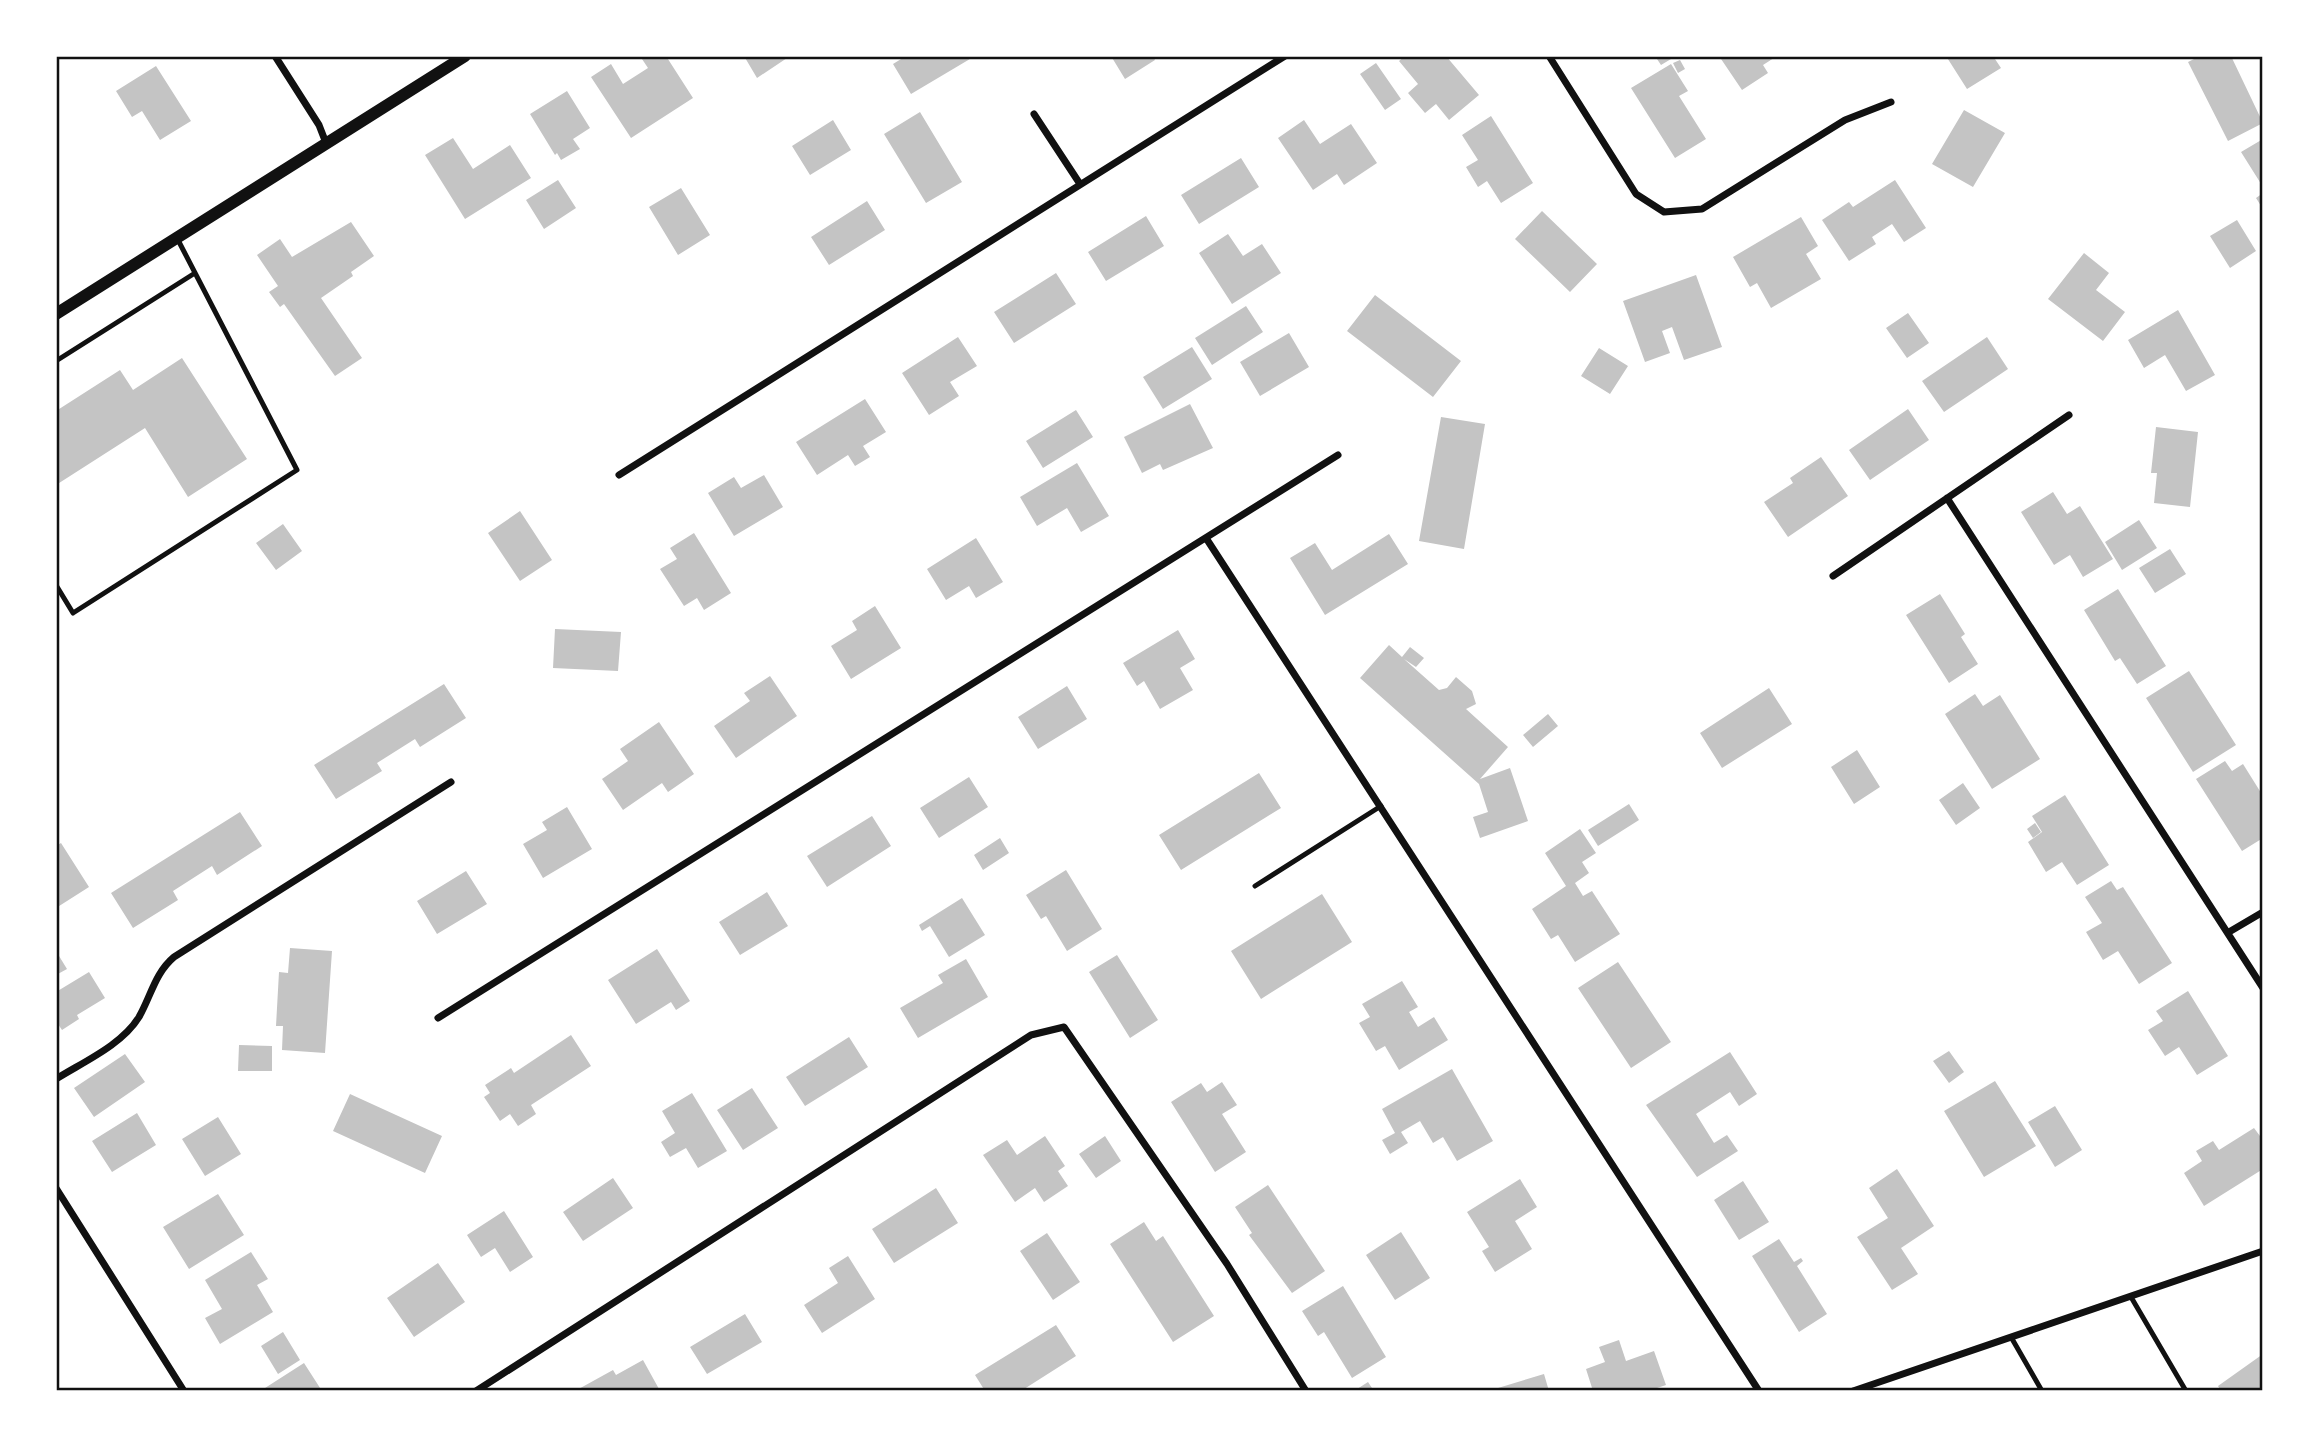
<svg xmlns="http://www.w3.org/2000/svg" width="2319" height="1447" font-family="Rubik,sans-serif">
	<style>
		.building { fill: #c4c4c4 }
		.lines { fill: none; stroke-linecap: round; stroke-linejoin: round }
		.service { stroke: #111; stroke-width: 5 }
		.minor { stroke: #111; stroke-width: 7 }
		.tertiary { stroke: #111; stroke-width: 12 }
		.neatline { fill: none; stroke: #111; stroke-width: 2.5 }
	</style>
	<rect width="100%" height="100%" fill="#fff"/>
	<path class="building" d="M640,56H666L693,98L631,138L591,77L611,64L623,84L648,68Z
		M744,56H790L757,78Z
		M906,56H975L911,94L893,64Z
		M1111,56H1153L1155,60L1125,79Z
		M1405,56H1446L1479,95L1449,120L1436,104L1425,113L1408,93L1418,84L1399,61Z
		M1655,56H1676L1661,65Z
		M1719,56H1777L1763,65L1768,73L1742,90Z
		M1946,56H1993L2001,68L1967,89Z
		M2200,56H2231L2263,123L2228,141L2188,62Z
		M1680,60L1685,69L1678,73L1673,63Z
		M1376,63L1401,99L1385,110L1360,74Z
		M1671,64L1688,91L1679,96L1706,139L1675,158L1631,88Z
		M156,66L191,121L160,140L142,111L132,117L116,91Z
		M567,91L590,128L573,139L580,149L561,160L557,153L555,155L530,114Z
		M1964,110L2005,133L1973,187L1932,164Z
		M920,112L962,182L926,203L884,134Z
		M1491,116L1533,183L1501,203L1487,181L1478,187L1466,167L1478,160L1462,135Z
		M833,120L851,150L810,175L792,146Z
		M1304,120L1320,144L1351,124L1377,163L1344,185L1337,174L1313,190L1278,138Z
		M453,138L473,169L510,145L531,178L465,219L425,155Z
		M2263,139V187L2241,152Z
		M1241,158L1259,187L1199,224L1181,195Z
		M558,180L576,208L544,229L526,200Z
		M1895,180L1926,228L1904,242L1892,224L1872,237L1876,244L1849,261L1822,220L1849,202L1853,207Z
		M681,188L710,235L678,255L649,207Z
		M2263,193V209L2256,198Z
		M867,201L885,230L829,265L811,237Z
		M1542,211L1597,264L1570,292L1515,239Z
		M1146,216L1164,246L1106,281L1088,252Z
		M1801,217L1818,246L1806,254L1821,279L1771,308L1757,283L1750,287L1733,257Z
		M2237,220L2256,251L2230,268L2210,236Z
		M351,222L374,256L351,272L353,276L321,298L362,358L335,376L284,304L280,307L269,292L278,286L257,255L280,239L292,257Z
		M1228,234L1243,256L1262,244L1281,273L1232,304L1199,253Z
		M2084,253L2109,273L2096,290L2125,312L2103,341L2048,299Z
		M1056,273L1076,304L1014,343L994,312Z
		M1696,275L1722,347L1684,360L1672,327L1662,331L1670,353L1645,362L1623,301Z
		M1375,295L1461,361L1433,397L1347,331Z
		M1246,306L1263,332L1212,365L1195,338Z
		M2178,310L2215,375L2186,391L2165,355L2144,368L2128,340Z
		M1908,313L1929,343L1907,358L1886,328Z
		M1289,333L1309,367L1260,396L1240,362Z
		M958,337L977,366L950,382L959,396L929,415L902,373Z
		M1987,337L2008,369L1944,412L1922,381Z
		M1192,347L1212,379L1163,409L1143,377Z
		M1599,348L1628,366L1610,394L1581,376Z
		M182,358L247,459L188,497L145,428L56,485V411L120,370L133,390Z
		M865,399L886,432L863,446L870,457L855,466L848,455L817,475L796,442Z
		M1190,404L1213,448L1163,470L1160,464L1142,473L1124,437Z
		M1908,409L1929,440L1870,480L1849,450Z
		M1076,410L1093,437L1043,468L1026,441Z
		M1441,417L1485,424L1464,549L1419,541Z
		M2156,427L2198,432L2190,507L2154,503L2157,473H2151Z
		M1821,457L1848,496L1788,537L1764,502L1793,483L1790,478Z
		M1077,463L1109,516L1081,532L1067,508L1037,526L1020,497Z
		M764,475L783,507L734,536L708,493L734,477L741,488Z
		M2053,492L2067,514L2080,506L2113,559L2083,577L2070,555L2054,565L2021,512Z
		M520,511L552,560L520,581L488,533Z
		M2139,520L2157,548L2122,570L2105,542Z
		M283,524L302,551L276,570L256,543Z
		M694,533L731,593L704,610L697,598L684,606L660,569L677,559L670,548Z
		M1389,534L1408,564L1325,615L1290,558L1315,543L1332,570Z
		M976,538L1003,582L976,598L969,586L946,600L927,569Z
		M2170,549L2186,574L2155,593L2139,568Z
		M2118,589L2166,666L2137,684L2120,658L2115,661L2084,610Z
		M1940,594L1965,634L1961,637L1978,664L1949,683L1906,615Z
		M875,606L901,648L851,679L831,646L857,630L852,621Z
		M555,629L621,632L618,671L553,668Z
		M1178,630L1195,659L1180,668L1193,690L1160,709L1144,681L1137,686L1123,663Z
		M1389,645L1402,657L1410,647L1424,658L1416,667L1404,659L1439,690L1447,688L1456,677L1472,691L1476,704L1466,709L1508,747L1480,779L1510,768L1528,821L1480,838L1473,817L1488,812L1479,784L1360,678Z
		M2189,671L2236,745L2193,772L2146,698Z
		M770,676L797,716L736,758L714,726L750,701L744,693Z
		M444,684L466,718L420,747L415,739L377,763L382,771L336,799L314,765Z
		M1067,686L1087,719L1038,749L1018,717Z
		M1769,688L1792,724L1722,768L1700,733Z
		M1975,694L1983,706L2000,695L2040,759L1992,789L1945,714Z
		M1548,714L1558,726L1533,747L1523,735Z
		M659,722L694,774L668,792L662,783L623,810L602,779L628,761L620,749Z
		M1857,750L1880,787L1854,804L1831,767Z
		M2225,761L2232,771L2243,764L2263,796V838L2242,851L2196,779Z
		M1259,773L1281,808L1181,870L1159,835Z
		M969,777L988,807L939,838L920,808Z
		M1963,783L1980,808L1956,825L1939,800Z
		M2065,795L2109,865L2077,885L2062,862L2046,872L2028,842L2042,832L2032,816Z
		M1629,804L1639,820L1598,846L1588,830Z
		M567,807L592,849L543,878L523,844L547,830L542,822Z
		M240,812L262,846L217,875L212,866L173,891L178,900L133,928L111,893Z
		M872,816L891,846L827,887L807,856Z
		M2035,823L2041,832L2033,838L2027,829Z
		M1580,829L1596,853L1582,862L1589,873L1575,883L1583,896L1592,891L1620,934L1575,962L1558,935L1551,939L1532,909L1566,886L1545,853Z
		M1000,838L1009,853L983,870L974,855Z
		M61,843L89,887L56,908V846Z
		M1066,870L1102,929L1067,951L1046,916L1041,919L1026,895Z
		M466,871L487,904L437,934L417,901Z
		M2111,881L2117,890L2123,887L2172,963L2139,984L2118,951L2103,960L2086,932L2102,923L2085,897Z
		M767,892L788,926L740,955L719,922Z
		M1322,894L1352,942L1261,999L1231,951Z
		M962,898L985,935L949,957L930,926L922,931L919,925Z
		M290,948L332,951L325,1053L282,1050L283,1026H276L279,972L288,973Z
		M657,949L690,1001L676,1010L671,1002L636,1024L608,980Z
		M56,951L67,969L56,975Z
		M1117,955L1158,1020L1130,1038L1089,972Z
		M966,959L988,997L918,1038L900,1008L943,983L938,975Z
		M1618,962L1671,1042L1631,1068L1578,988Z
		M89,972L105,998L77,1015L79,1019L62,1030L56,1021V992Z
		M1402,981L1418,1007L1409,1012L1418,1027L1434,1017L1448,1040L1399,1070L1385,1046L1376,1051L1359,1023L1370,1017L1362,1004Z
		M2188,991L2228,1056L2197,1075L2179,1047L2165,1056L2148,1030L2163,1021L2156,1011Z
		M571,1035L591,1066L531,1105L536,1114L518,1126L510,1114L500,1121L484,1097L490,1093L485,1085L511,1068L514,1073Z
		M849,1037L868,1067L805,1106L786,1077Z
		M239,1045L272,1046V1071H238Z
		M1949,1051L1964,1072L1949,1083L1933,1061Z
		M1730,1052L1757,1094L1739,1106L1730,1092L1696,1114L1714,1143L1727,1135L1738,1151L1697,1177L1646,1105Z
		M125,1054L145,1082L94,1117L74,1088Z
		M1452,1069L1493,1141L1457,1161L1443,1137L1433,1143L1420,1121L1401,1132L1408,1143L1390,1154L1382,1140L1395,1133L1382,1109Z
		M1995,1081L2036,1146L1984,1177L1944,1111Z
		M1222,1082L1237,1105L1222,1114L1246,1152L1215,1172L1171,1102L1201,1083L1207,1092Z
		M752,1088L778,1128L743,1150L717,1110Z
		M692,1093L727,1151L698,1168L686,1148L670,1157L661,1142L675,1133L662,1111Z
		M350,1094L442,1136L425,1173L333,1131Z
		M2055,1106L2082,1150L2055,1167L2028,1122Z
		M137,1113L156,1145L112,1172L92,1141Z
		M218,1117L241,1154L205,1176L182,1139Z
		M2254,1128L2263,1140V1169L2204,1206L2184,1173L2202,1161L2196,1151L2213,1141L2219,1150Z
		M1045,1136L1065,1166L1058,1171L1068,1186L1044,1202L1035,1188L1015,1202L983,1155L1007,1140L1017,1155Z
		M1105,1136L1121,1161L1096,1178L1079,1154Z
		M1897,1169L1934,1226L1901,1248L1918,1274L1892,1290L1857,1237L1888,1218L1869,1188Z
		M613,1178L633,1208L583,1241L563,1212Z
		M1520,1179L1537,1207L1515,1221L1532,1249L1495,1272L1482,1251L1489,1247L1467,1212Z
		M1743,1181L1769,1222L1739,1240L1714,1200Z
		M1268,1185L1325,1271L1292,1293L1249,1235L1252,1233L1235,1207Z
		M936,1188L958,1223L894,1263L872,1229Z
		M218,1194L244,1235L189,1269L163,1227Z
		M504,1211L533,1257L510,1272L495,1248L481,1257L467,1235Z
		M1144,1222L1156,1241L1163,1236L1214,1316L1173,1342L1110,1244Z
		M1401,1232L1430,1278L1395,1300L1366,1255Z
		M1047,1233L1080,1282L1053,1300L1020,1251Z
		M1779,1239L1794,1262L1801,1258L1803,1261L1797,1266L1827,1314L1799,1332L1752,1256Z
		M251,1252L268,1279L257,1285L273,1312L220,1344L205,1318L222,1309L205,1280Z
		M848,1256L875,1299L822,1333L804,1305L838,1283L829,1268Z
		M438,1263L465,1302L414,1337L387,1298Z
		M1343,1286L1386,1357L1352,1378L1324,1332L1318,1336L1302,1311Z
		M745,1314L762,1342L707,1374L690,1347Z
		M1056,1325L1076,1356L1021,1391H985L975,1375Z
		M283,1332L300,1360L278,1374L261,1346Z
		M1619,1340L1626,1361L1654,1351L1666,1385L1648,1391H1593L1586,1369L1605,1362L1599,1347Z
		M2263,1354V1391H2221L2218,1386Z
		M643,1360L659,1389L655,1391H575L613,1370L616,1375Z
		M304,1363L322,1391H267L265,1388Z
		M1544,1374L1549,1391H1499L1498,1388Z
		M1368,1382L1374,1391H1354Z"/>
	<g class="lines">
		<path class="service" d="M56,361L195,273
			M56,585L73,613L297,470L177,238
			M1255,886L1381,806
			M2131,1297L2186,1391
			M2011,1337L2042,1391"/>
		<path class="minor" d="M275,56L319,125L326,143
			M1549,56L1636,194L1664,212L1702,209L1845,120L1891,102
			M1034,114L1080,184
			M619,475L1285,56
			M1947,498L2263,988
			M1206,538L1759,1391
			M1833,576L2069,415
			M2229,932L2263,912
			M438,1018L1338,455
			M56,1079C83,1062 122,1045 139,1017C151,996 155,973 174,957L451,782
			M56,1188L184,1391
			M476,1391L1031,1035L1064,1027L1227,1264L1306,1391
			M1853,1391L2263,1251"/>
		<path class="tertiary" d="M56,314L465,56"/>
	</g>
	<rect width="2319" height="1447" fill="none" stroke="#ffffff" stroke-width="116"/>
	<rect x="58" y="58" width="2203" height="1331" class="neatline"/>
</svg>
